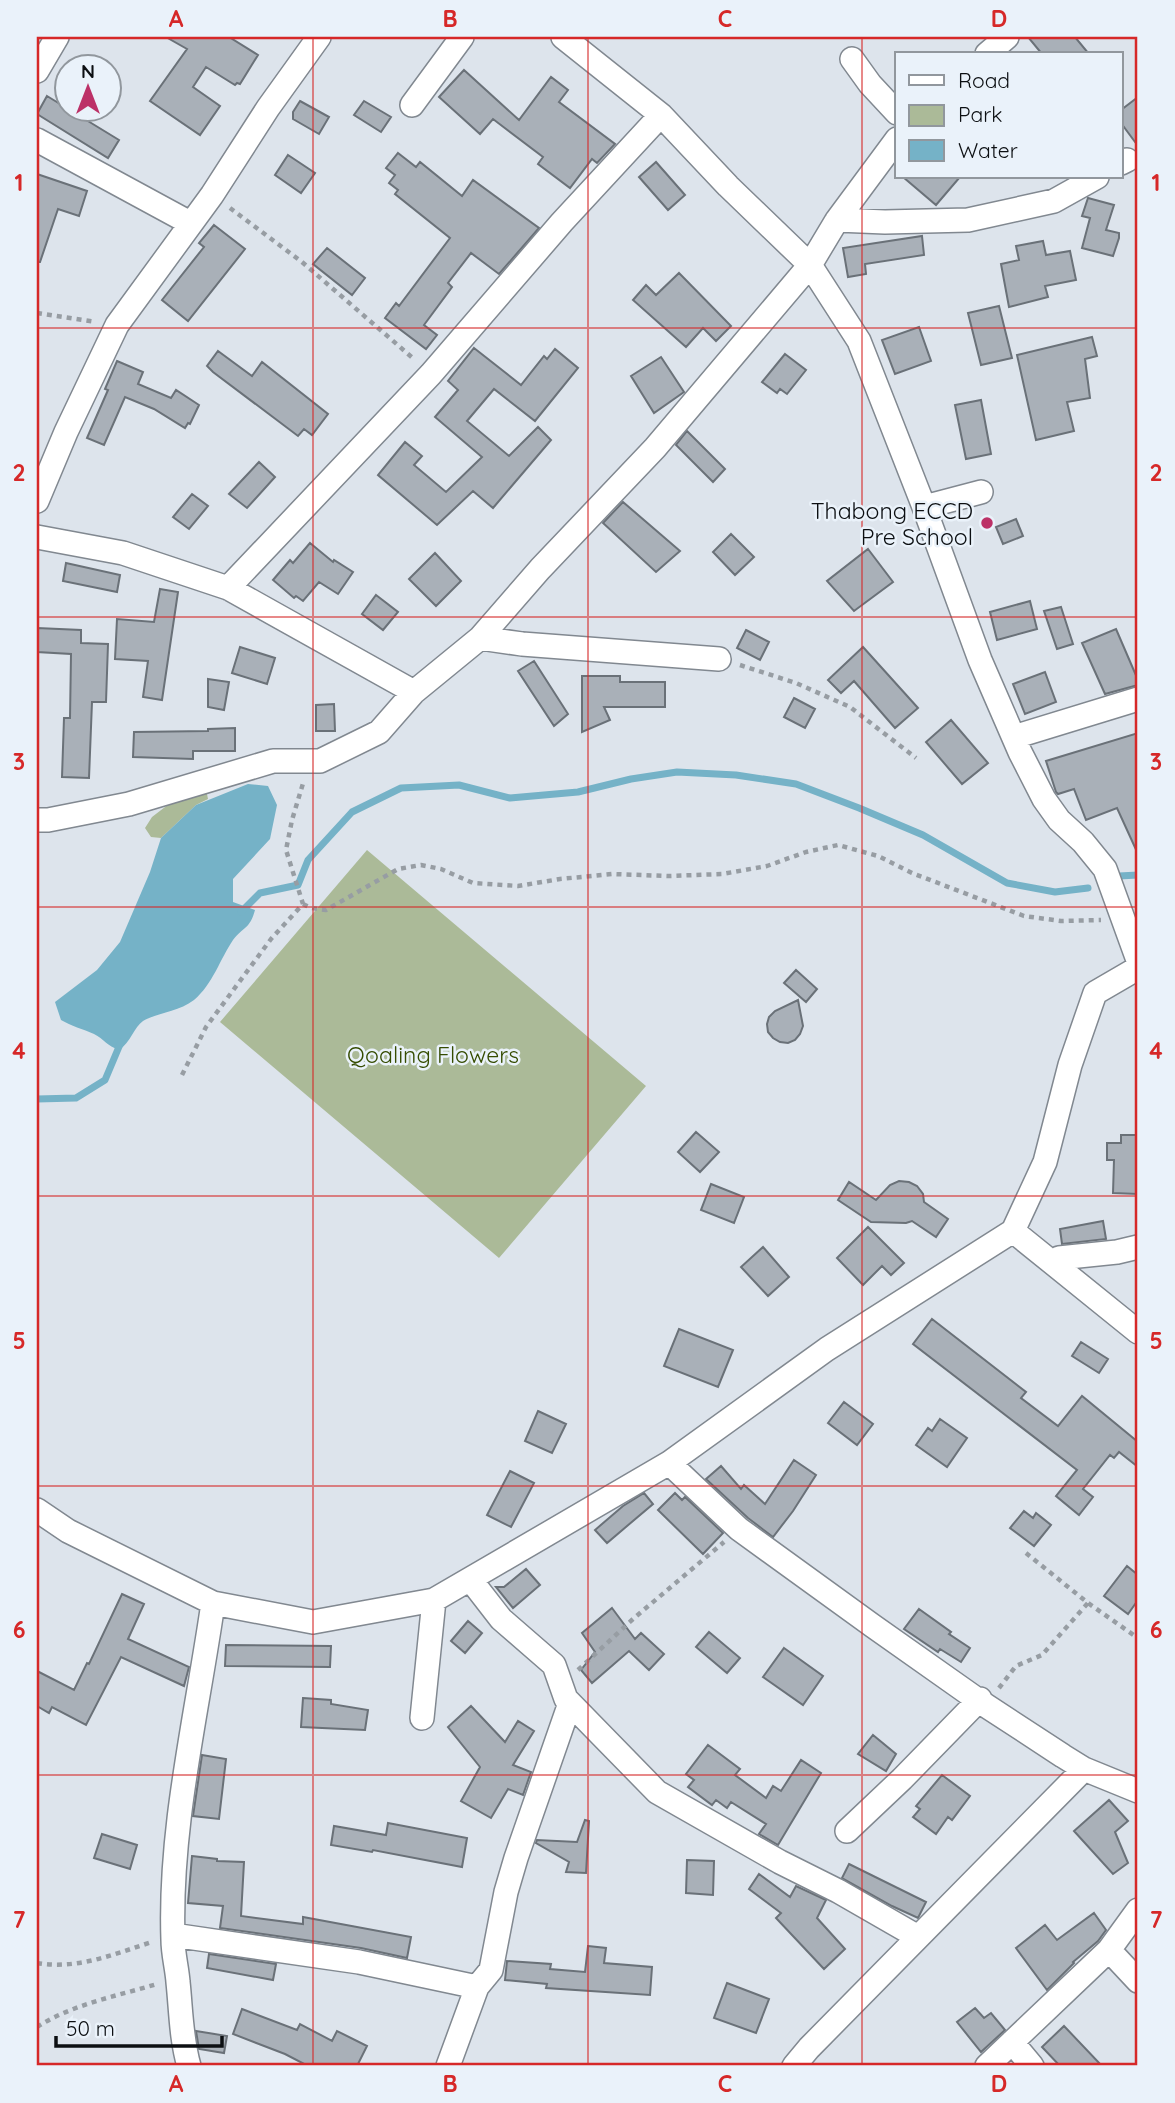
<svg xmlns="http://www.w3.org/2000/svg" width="1175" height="2103" font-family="Quicksand,sans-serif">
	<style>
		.green { fill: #abba98 }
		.water { fill: #75b2c7 }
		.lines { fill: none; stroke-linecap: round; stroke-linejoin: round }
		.stream { stroke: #75b2c7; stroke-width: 7 }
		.building { fill: #a9b0b8; stroke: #6a7178; stroke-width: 2 }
		.minor-casing { stroke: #818890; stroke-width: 26 }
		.path { stroke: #979da3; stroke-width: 4.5; stroke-dasharray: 5 5; stroke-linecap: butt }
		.minor { stroke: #fff; stroke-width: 23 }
		.grid { fill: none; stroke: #d62828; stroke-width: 2; stroke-opacity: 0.55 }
		.poi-dot { fill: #bc3167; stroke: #eaf2fa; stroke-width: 2.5 }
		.labels { text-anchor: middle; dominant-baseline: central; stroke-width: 5; stroke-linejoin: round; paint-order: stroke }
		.poi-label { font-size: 23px; fill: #0c0f12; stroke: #eaf2fa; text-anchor: end }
		.park-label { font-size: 23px; fill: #354c00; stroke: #eaf2fa }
		.neatline { fill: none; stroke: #d62828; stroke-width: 2.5 }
		.grid-label { font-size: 23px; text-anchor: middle; font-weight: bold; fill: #d62828 }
	</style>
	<rect width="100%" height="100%" fill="#dde4ec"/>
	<path class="green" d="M206,789L208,799L196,805L161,838L151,837L145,828L152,817L182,794Z
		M367,850L646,1086L499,1258L220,1022Z"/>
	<path class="water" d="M248,784L268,786L277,805L270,839L233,879V902L255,910C250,929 243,927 233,940C220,959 213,984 194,1000C178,1012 157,1013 143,1021C134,1027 131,1042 119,1050C107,1046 104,1039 94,1034C83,1029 71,1026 61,1020L55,1002L97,970L120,942L150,872L161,838L196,805Z"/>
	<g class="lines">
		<path class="stream" d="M1119,876L1138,875
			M241,912L260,893L298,885L308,860L352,812L401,788L459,785L510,798L578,792L631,779L677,772L736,775L796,784L859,808L923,835L1007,883L1055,892L1088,888
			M37,1099L76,1098L105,1080L121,1042"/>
	</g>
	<path class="building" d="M166,37H229L258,55L240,84L237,83L235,85L206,67L193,87L220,106L200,135L150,101L187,49Z
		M1028,37H1075L1089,54H1042Z
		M464,70L519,120L551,77L568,90L559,102L615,144L597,163L592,159L570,188L538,164L543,157L493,119L480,134L439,97Z
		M47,96L119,140L108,158L37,114Z
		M1138,97V146L1121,123V110Z
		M300,101L329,117L319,134L293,119V112Z
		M364,101L391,117L381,132L354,115Z
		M398,153L416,167L420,162L462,196L473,180L539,228L499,274L471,253L448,283L452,287L424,325L437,335L426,349L385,318L396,303L399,306L450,238L395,194L398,190L389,183L395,175L386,168Z
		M288,155L315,173L301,193L275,175Z
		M656,162L685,195L668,210L639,177Z
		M37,174L87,191L79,216L58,209L40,262H37Z
		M903,177H960L936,205Z
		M1088,198L1114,205L1106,230L1119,233V238L1113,256L1082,248L1090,218L1082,216Z
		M214,225L245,249L188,321L162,300L204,247L199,243Z
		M922,236L924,255L865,264L866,274L848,277L843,248Z
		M1043,241L1046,255L1070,251L1076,280L1045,286L1048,297L1009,307L1001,264L1019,260L1016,246Z
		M327,248L365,278L352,295L313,264Z
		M679,273L731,326L716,341L703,328L686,347L633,300L646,285L656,295Z
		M999,306L1012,358L981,365L968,313Z
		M919,327L931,361L895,374L882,340Z
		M1092,337L1097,356L1085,359L1090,398L1067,402L1074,431L1036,440L1017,355Z
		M474,348L521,385L544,356L547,359L555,349L578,368L535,421L494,389L467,421L509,456L538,427L551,440L493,508L473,491L437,525L378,475L405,442L422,456L414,465L446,492L482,457L435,417L458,390L448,381Z
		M218,351L252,376L262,362L328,414L312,435L304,429L298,436L213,372L207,366Z
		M785,354L806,370L787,394L780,389L777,393L762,382Z
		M661,357L684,392L654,413L631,376Z
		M117,361L143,372L138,384L171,398L176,390L199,405L190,424L188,423L185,428L154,409L125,397L104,445L87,438L108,390L105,389Z
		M981,400L991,454L966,459L955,405Z
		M687,431L725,469L713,482L676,445Z
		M259,462L275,477L247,508L229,494Z
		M192,494L208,506L189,529L173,517Z
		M623,502L680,551L656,572L603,523Z
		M1016,519L1023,536L1003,544L996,527Z
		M731,534L754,557L735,575L713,552Z
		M310,543L333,562L334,560L353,572L338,594L319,582L303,601L296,596L294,598L273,580L290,560L293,563Z
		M868,549L893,582L854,611L827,581Z
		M435,553L461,581L436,606L409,579Z
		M66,563L120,575L117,592L63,581Z
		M160,589L178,592L162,700L143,697L148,661L115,659L117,619L154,622Z
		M376,595L398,612L383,630L362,614Z
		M1030,601L1037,629L997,640L990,612Z
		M1061,607L1073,644L1057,649L1044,611Z
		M37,628L81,630V643L108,644L106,702H92L89,778L62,777L64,718H70L71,654L37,652Z
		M1116,629L1138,680V685L1105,694L1082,643Z
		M746,630L769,642L760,660L737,648Z
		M240,647L275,658L267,684L232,673Z
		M863,647L918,708L895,728L854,681L841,693L828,680Z
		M534,661L568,714L554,726L518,671Z
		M1045,672L1056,702L1025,714L1013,684Z
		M582,676H620V682H665V707H604L610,720L582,732Z
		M208,679L229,682L224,710L208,707Z
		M794,698L815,709L805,728L784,717Z
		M334,704L335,731H316V705Z
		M951,720L988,763L962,784L926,742Z
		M235,728V751H193V759L133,757L134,732L208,731V729Z
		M1138,733V854L1117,808L1086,820L1074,789L1058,794L1056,792L1046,761Z
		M796,970L817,989L806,1002L784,983Z
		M798,1000L803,1026L800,1034L795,1040L788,1043L780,1042L773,1038L768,1032L767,1024L769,1017L775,1011Z
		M696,1132L719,1152L700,1172L678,1152Z
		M1121,1135H1138V1194L1113,1193L1114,1160H1107V1143H1121Z
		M899,1181L909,1182L917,1186L923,1194L924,1202L948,1219L936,1237L912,1221L906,1223L871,1222L838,1200L849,1182L876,1200L890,1185Z
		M711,1184L744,1197L734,1223L701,1210Z
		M1103,1221L1106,1239L1062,1244L1060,1229Z
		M868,1227L904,1263L891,1275L882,1266L863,1285L837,1258Z
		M763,1247L789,1277L768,1296L741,1267Z
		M932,1319L1026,1392L1021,1398L1058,1426L1082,1396L1138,1442V1467L1119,1452L1114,1458L1110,1455L1083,1489L1093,1497L1079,1515L1056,1496L1077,1470L913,1344Z
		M679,1329L733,1350L718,1387L664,1366Z
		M1081,1342L1108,1359L1099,1373L1072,1356Z
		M844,1402L873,1424L857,1445L828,1423Z
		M538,1411L566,1424L552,1453L525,1441Z
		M940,1419L967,1438L947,1467L916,1445L928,1428L932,1431Z
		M794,1460L816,1475L793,1511L773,1537L748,1518L706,1479L721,1466L741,1489L744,1485L765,1504Z
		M510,1471L534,1483L511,1527L487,1515Z
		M644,1493L653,1504L607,1543L595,1530L623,1506Z
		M675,1493L682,1500L685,1497L723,1533L703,1554L658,1510Z
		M1024,1511L1033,1518L1036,1513L1051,1525L1034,1546L1010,1528Z
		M1127,1566L1138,1575V1600L1128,1614L1104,1596Z
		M526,1569L540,1585L513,1608L496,1587H504Z
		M122,1594L144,1604L128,1639L189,1667L184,1686L121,1657L86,1725L52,1707L49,1713L37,1706V1671L74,1690L87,1663L89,1664Z
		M612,1608L635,1639L641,1633L664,1654L649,1670L629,1651L592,1683L581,1670L595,1652L582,1633Z
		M919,1609L951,1632L949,1634L970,1648L961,1662L940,1649L938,1652L904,1629Z
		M468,1621L482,1633L465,1653L451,1641Z
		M709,1632L740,1658L727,1673L696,1647Z
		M226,1645L331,1646L330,1667L225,1666Z
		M784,1648L823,1676L803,1705L763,1677Z
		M303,1698L331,1700V1704L368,1710L365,1730L301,1727Z
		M471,1706L505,1742L518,1721L534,1731L513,1765L531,1772L523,1795L508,1789L491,1818L461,1801L480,1767L448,1727Z
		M873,1735L896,1754L886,1771L858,1754Z
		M708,1745L740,1769L735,1775L766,1798L773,1786L781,1791L801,1760L821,1773L778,1845L759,1834L766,1824L731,1802L727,1808L716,1800L712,1805L688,1787L694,1780L686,1774Z
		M202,1755L226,1759L219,1819L193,1816Z
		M942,1775L970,1796L952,1820L948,1817L936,1834L913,1817L920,1809L916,1806Z
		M1109,1800L1128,1821L1115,1832L1128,1863L1113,1874L1074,1831Z
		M585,1820L589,1821L586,1873L566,1872L569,1862L536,1843L537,1840L577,1842Z
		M388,1823L467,1838L462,1867L373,1850L372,1852L331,1845L334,1826L386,1835Z
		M102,1834L137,1845L130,1869L94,1858Z
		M192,1856L217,1859V1861L244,1862L241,1916L303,1924V1917L411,1937L407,1958L361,1948L220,1928L223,1906L188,1903Z
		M687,1860L714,1861L713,1895L686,1893Z
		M849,1864L926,1902L918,1918L892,1906L842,1878Z
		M759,1874L790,1897L796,1886L826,1900L817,1918L845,1949L824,1969L776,1918L781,1913L749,1889Z
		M1094,1913L1106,1930L1098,1941L1073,1962L1074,1963L1047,1990L1016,1948L1045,1925L1057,1940Z
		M588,1946L606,1948L604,1963L652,1967L650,1995L546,1988L547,1984L505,1980L507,1961L551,1964L550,1969L585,1972Z
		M209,1954L276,1964L273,1980L207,1968Z
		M727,1983L769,1999L756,2033L714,2018Z
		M975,2008L984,2018L991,2013L1005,2030L981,2052L957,2022Z
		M242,2009L297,2030L300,2024L332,2041L337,2031L367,2046L357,2066H308L285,2054L233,2034Z
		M1064,2026L1102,2066H1060L1042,2047Z
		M196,2031L227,2036L224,2053L199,2049Z"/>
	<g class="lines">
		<defs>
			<path id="minor" d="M563,37L661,115L728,186L810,265L859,341L924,507L980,660L1020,752L1044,799L1059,820L1083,842L1105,869L1138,960
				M987,54L1007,37
				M852,59L870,84L897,113
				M37,71L57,37
				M412,105L462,37
				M37,140L190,223
				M1121,163L1127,160
				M837,220L885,222L968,220L1054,201L1097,177
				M37,501L66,432L117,325L212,195L268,108L319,37
				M924,507L981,492
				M37,537L123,553L228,588L414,692
				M228,588L431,374L562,222L661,115
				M480,638L522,644L719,659
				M1014,737L1138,699
				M37,820H48L129,804L273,761H320L379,732L414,692L480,638L540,569L655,448L810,265L837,220L897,139
				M1013,1231L1138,1332
				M1059,1267V1258L1117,1252L1138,1247
				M669,1463L739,1529L873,1626L985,1705L1063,1756L1084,1769L1138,1791
				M37,1510L68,1531L213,1603L313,1622L434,1600L669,1463L827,1349L1013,1231L1045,1162L1070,1065L1095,993L1138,968
				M470,1579L501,1619L554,1665L566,1699L570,1703L657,1792L780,1862L838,1891L918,1937
				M422,1718L434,1600
				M847,1831L902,1779L980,1699
				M173,1935L359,1962L477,1987
				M1109,1950L1138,1981
				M1012,2042L1032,2066
				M189,2066C181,2039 181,2010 178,1982C177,1968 173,1954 173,1940C169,1827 197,1715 213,1603
				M448,2066L477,1987L491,1970L506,1892L516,1858L570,1703
				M794,2066L809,2048L1084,1769
				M987,2066L1109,1950L1138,1910"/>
		</defs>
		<use href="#minor" class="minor-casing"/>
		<path class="path" d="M230,208L302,262L415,360
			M37,313L96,322
			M740,665L796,683L850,707L916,758
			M303,904L311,908L326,910L398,869L421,865L441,869L473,883L518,886L560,879L612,874L669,876L722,874L767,866L806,852L838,845L878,856L912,873L1024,916L1061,921L1101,920
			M182,1075L206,1027L271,939L303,904L286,850L292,820L304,780
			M1026,1553L1088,1603L1135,1636
			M578,1670L633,1619L724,1542
			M999,1688L1016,1666L1042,1655L1088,1603
			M37,1963C77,1970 114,1954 152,1942
			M37,2027C73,2004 117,1996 157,1984"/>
		<use href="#minor" class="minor"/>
	</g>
	<path class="grid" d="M313,37V2066M588,37V2066M862,37V2066M37,328H1138M37,617H1138M37,907H1138M37,1196H1138M37,1486H1138M37,1775H1138"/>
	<circle class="poi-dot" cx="987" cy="523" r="7"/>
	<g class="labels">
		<g class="poi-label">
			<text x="973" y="510">Thabong ECCD<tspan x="973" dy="26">Pre School</tspan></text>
		</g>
		<g class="park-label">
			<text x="433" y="1054">Qoaling Flowers</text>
		</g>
	</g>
	<rect width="1175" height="2103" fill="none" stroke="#eaf2fa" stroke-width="77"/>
	<rect x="895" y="52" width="228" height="126" fill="#eaf2fa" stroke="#91979d" stroke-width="2"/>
	<rect x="909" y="75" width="35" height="10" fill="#ffffff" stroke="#91979d" stroke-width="2"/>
	<text x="958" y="88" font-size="21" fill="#0c0f12">Road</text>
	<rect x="909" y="105" width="35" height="21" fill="#abba98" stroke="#91979d" stroke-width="2"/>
	<text x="958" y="122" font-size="21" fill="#0c0f12">Park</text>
	<rect x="909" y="140" width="35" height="21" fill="#75b2c7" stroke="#91979d" stroke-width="2"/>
	<text x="958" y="158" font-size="21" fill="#0c0f12">Water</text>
	<g transform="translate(88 88)"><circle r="33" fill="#eaf2fa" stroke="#91979d" stroke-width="2"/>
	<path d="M0-5L12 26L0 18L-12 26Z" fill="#bc3167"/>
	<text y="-10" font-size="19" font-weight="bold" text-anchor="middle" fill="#0c0f12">N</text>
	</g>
	<path d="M56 2036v10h166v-10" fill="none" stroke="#0c0f12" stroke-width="3.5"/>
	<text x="66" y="2036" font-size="21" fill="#0c0f12" stroke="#eaf2fa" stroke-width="5" paint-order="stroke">50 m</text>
	<rect x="38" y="38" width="1098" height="2026" class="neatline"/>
	<g class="grid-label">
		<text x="176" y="27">A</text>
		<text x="450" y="27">B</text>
		<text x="725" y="27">C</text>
		<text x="999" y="27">D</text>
		<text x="19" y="191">1</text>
		<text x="1156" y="191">1</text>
		<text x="19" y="481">2</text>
		<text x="1156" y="481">2</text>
		<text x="19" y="770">3</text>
		<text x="1156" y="770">3</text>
		<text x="19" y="1059">4</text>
		<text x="1156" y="1059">4</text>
		<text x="19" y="1349">5</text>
		<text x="1156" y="1349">5</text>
		<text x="19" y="1638">6</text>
		<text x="1156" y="1638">6</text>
		<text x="19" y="1928">7</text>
		<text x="1156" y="1928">7</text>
		<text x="176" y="2092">A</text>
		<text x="450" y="2092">B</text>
		<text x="725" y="2092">C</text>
		<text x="999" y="2092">D</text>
	</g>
</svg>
